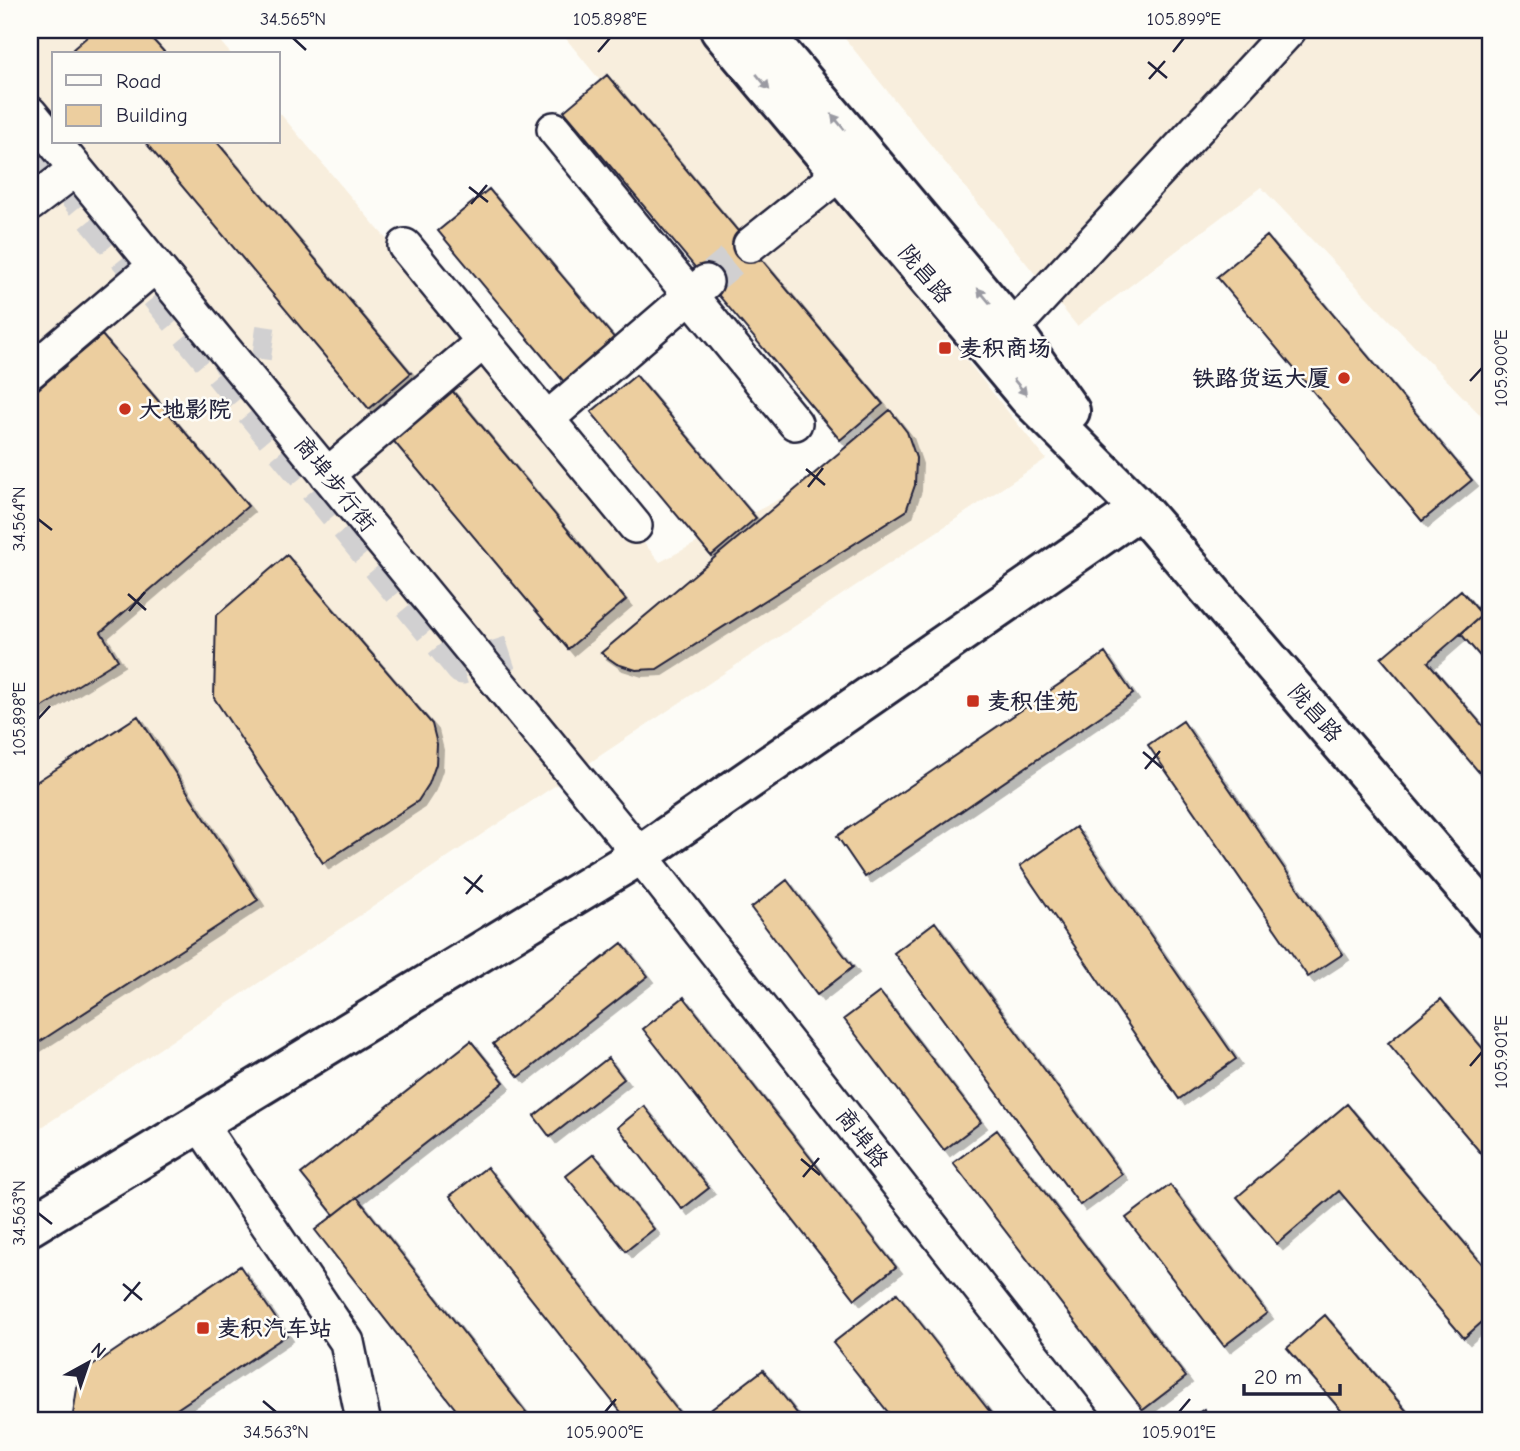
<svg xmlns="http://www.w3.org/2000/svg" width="1520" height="1451" font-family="'Comic Neue','LXGW WenKai TC',sans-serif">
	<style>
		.built { fill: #f8eedd }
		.building { fill: #ecce9f; stroke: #22223b; stroke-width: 2; filter: url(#shadow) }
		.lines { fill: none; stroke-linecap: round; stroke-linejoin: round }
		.minor-tunnel { stroke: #d1d0d1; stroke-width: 33; stroke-dasharray: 33 17; stroke-linecap: butt }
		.minor-casing { stroke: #22223b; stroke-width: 38 }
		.major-casing { stroke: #22223b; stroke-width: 44 }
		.minor { stroke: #fdfcf7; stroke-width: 33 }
		.major { stroke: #fdfcf7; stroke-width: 38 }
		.oneway { fill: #9a9aa2 }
		.ticks { fill: none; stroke: #22223b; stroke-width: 2.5 }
		.poi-dot { fill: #c8321e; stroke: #fdfcf7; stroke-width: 2.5 }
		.labels { text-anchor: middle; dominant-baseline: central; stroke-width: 5; stroke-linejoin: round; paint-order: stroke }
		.street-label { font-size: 23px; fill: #22223b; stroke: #fdfcf7 }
		.poi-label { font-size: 23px; font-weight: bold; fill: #22223b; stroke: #fdfcf7; text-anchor: start }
		.neatline { fill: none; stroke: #22223b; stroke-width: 2.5 }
		.ticks-label { font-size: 18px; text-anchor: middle; fill: #22223b }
	</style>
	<defs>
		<filter id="shadow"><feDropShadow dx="6" dy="6" stdDeviation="0" flood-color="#0004"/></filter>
	</defs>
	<rect width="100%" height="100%" fill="#fdfcf7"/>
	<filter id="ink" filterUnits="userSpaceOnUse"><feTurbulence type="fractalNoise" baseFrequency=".0143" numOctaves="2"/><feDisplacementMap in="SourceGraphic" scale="14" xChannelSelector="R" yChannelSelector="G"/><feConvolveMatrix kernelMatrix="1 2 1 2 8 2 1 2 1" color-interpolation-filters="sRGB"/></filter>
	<g filter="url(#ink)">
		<path class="built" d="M30,30H210L231,54H54V142H278V111L660,562L892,440L559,30H701L1046,459L30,1135Z
			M838,30H1490V425L1261,187L1077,326Z"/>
		<path class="building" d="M95,30H144L166,54H78L73,49Z
			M607,75L883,404L840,440L564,111Z
			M145,142H217L411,373L369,409Z
			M489,189L617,341L565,383L438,231Z
			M1267,236L1472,480L1422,521L1217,277Z
			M102,335L248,506L101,632L118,660L30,715V396Z
			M636,375L756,518L711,556L591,412Z
			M445,382L626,600L568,649L386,432Z
			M890,410L907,432L916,458L915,485L906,511L657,669L636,670L617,664L601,653Z
			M287,555L432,724L437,744L436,764L429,784L418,801L323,863L214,698L216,616Z
			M1461,590L1482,615L1428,662L1490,734V785L1381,658Z
			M1482,615L1490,625V668L1461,634Z
			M1105,653L1133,694L865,877L837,836Z
			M138,716L258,900L30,1048V786Z
			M1183,721L1343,954L1308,977L1148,745Z
			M1076,827L1236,1059L1179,1099L1020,866Z
			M787,880L853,967L817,995L751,908Z
			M935,922L1122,1174L1080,1205L894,953Z
			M622,943L648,976L519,1077L493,1044Z
			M880,992L981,1122L944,1150L844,1019Z
			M684,997L896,1267L855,1299L643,1029Z
			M1441,999L1490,1057V1164L1388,1043Z
			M471,1041L504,1082L334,1215L301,1174Z
			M608,1058L624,1079L550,1137L534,1116Z
			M1347,1104L1490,1273V1315L1464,1338L1339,1191L1277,1244L1237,1197Z
			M644,1106L709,1188L682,1209L618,1127Z
			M997,1130L1186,1377L1143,1410L953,1163Z
			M594,1154L654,1229L626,1251L566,1176Z
			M487,1167L682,1416L676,1421H628L450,1196Z
			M1170,1185L1267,1313L1224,1346L1126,1218Z
			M357,1197L533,1421H465L315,1230Z
			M240,1266L287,1335L159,1421H72L79,1375Z
			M897,1293L997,1421H895L833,1343Z
			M1325,1315L1415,1421H1350L1287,1348Z
			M763,1370L803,1421H715L708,1412Z
			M1204,1409L1213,1421H1188Z"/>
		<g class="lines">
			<path class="minor-tunnel" d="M30,140L462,668L517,650
				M706,282L750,245
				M209,359L244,340L273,344"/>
			<defs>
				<path id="minor" d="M30,113L640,855L1084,1421
					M554,129L795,423
					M30,204L76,169
					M750,245L840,173
					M405,246L635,526
					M1012,329L1289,30
					M30,372L155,266
					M547,419L706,282
					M327,475L484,341
					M199,1123L347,1342L363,1419L361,1421"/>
				<path id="major" d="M720,30L1029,398L1140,509L1490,917
					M761,30L1012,329L1070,411
					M30,1226L640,855L1140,509"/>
			</defs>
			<use href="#minor" class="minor-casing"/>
			<use href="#major" class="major-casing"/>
			<use href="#minor" class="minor"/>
			<use href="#major" class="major"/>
		</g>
		<defs><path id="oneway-solid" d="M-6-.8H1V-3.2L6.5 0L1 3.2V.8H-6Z" transform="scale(1.75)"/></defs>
		<g class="oneway">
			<use href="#oneway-solid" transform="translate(763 82) rotate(50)"/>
			<use href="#oneway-solid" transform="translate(838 122) rotate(-130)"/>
			<use href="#oneway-solid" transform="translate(984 296) rotate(-130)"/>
			<use href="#oneway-solid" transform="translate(1020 387) rotate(50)"/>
		</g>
	</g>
	<path class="ticks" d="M293,38L306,50M598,52L610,38M1173,52L1184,38M1148,62L1167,78M1149,79L1165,61M469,187L488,202M471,204L487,185M1470,381L1482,368M806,469L825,485M808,487L823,468M38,519L52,530M128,594L146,610M129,611L145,592M38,719L50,706M1143,752L1162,768M1145,769L1160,751M464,877L483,892M466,894L482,875M1470,1066L1482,1052M801,1159L820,1175M803,1177L819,1158M38,1213L52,1224M123,1284L142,1300M124,1301L140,1282M263,1401L276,1412M605,1412L616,1399M1179,1412L1190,1399"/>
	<g class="poi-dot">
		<rect x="938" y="341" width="14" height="14" rx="3.5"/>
		<circle cx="1344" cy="378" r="7"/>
		<circle cx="125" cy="409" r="7"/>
		<rect x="966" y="694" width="14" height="14" rx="3.5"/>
		<rect x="196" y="1321" width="14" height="14" rx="3.5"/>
	</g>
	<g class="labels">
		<g class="street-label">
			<text transform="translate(925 274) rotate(50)">陇昌路</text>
			<text transform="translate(335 484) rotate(51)">商埠步行街</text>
			<text transform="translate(1315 713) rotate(49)">陇昌路</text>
			<text transform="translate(862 1138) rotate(52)">商埠路</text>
		</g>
		<g class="poi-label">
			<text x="959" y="348">麦积商场</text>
			<text x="1330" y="378" text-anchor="end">铁路货运大厦</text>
			<text x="139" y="409">大地影院</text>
			<text x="987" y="701">麦积佳苑</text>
			<text x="217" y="1328">麦积汽车站</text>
		</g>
	</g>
	<rect width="1520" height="1451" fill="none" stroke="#fdfcf7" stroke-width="77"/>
	<rect x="52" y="52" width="228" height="91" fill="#fdfcf7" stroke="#a5a5ac" stroke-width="2"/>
	<rect x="66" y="75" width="35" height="10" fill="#fdfcf7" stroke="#a5a5ac" stroke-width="2"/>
	<text x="116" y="88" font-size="21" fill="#22223b">Road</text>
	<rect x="66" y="105" width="35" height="21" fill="#ecce9f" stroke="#a5a5ac" stroke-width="2"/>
	<text x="116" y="122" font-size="21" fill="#22223b">Building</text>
	<g transform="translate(88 1363) rotate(40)" stroke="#fdfcf7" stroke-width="5" paint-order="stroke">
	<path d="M0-5L12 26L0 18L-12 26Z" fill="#22223b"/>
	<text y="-10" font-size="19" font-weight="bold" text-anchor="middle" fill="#22223b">N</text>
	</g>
	<path d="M1244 1384v10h96v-10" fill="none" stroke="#22223b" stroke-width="3.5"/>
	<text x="1254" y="1384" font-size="21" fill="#22223b" stroke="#fdfcf7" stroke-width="5" paint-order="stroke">20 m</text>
	<rect x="38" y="38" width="1444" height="1374" class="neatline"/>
	<g class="ticks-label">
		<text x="293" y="25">34.565°N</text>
		<text x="610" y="25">105.898°E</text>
		<text x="1184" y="25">105.899°E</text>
		<text transform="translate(1501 368) rotate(-90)" y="6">105.900°E</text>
		<text transform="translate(19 519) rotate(-90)" y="6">34.564°N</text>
		<text transform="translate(19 719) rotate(-90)" y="6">105.898°E</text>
		<text transform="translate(1501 1052) rotate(-90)" y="6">105.901°E</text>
		<text transform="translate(19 1213) rotate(-90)" y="6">34.563°N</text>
		<text x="276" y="1438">34.563°N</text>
		<text x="605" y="1438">105.900°E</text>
		<text x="1179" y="1438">105.901°E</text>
	</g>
</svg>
